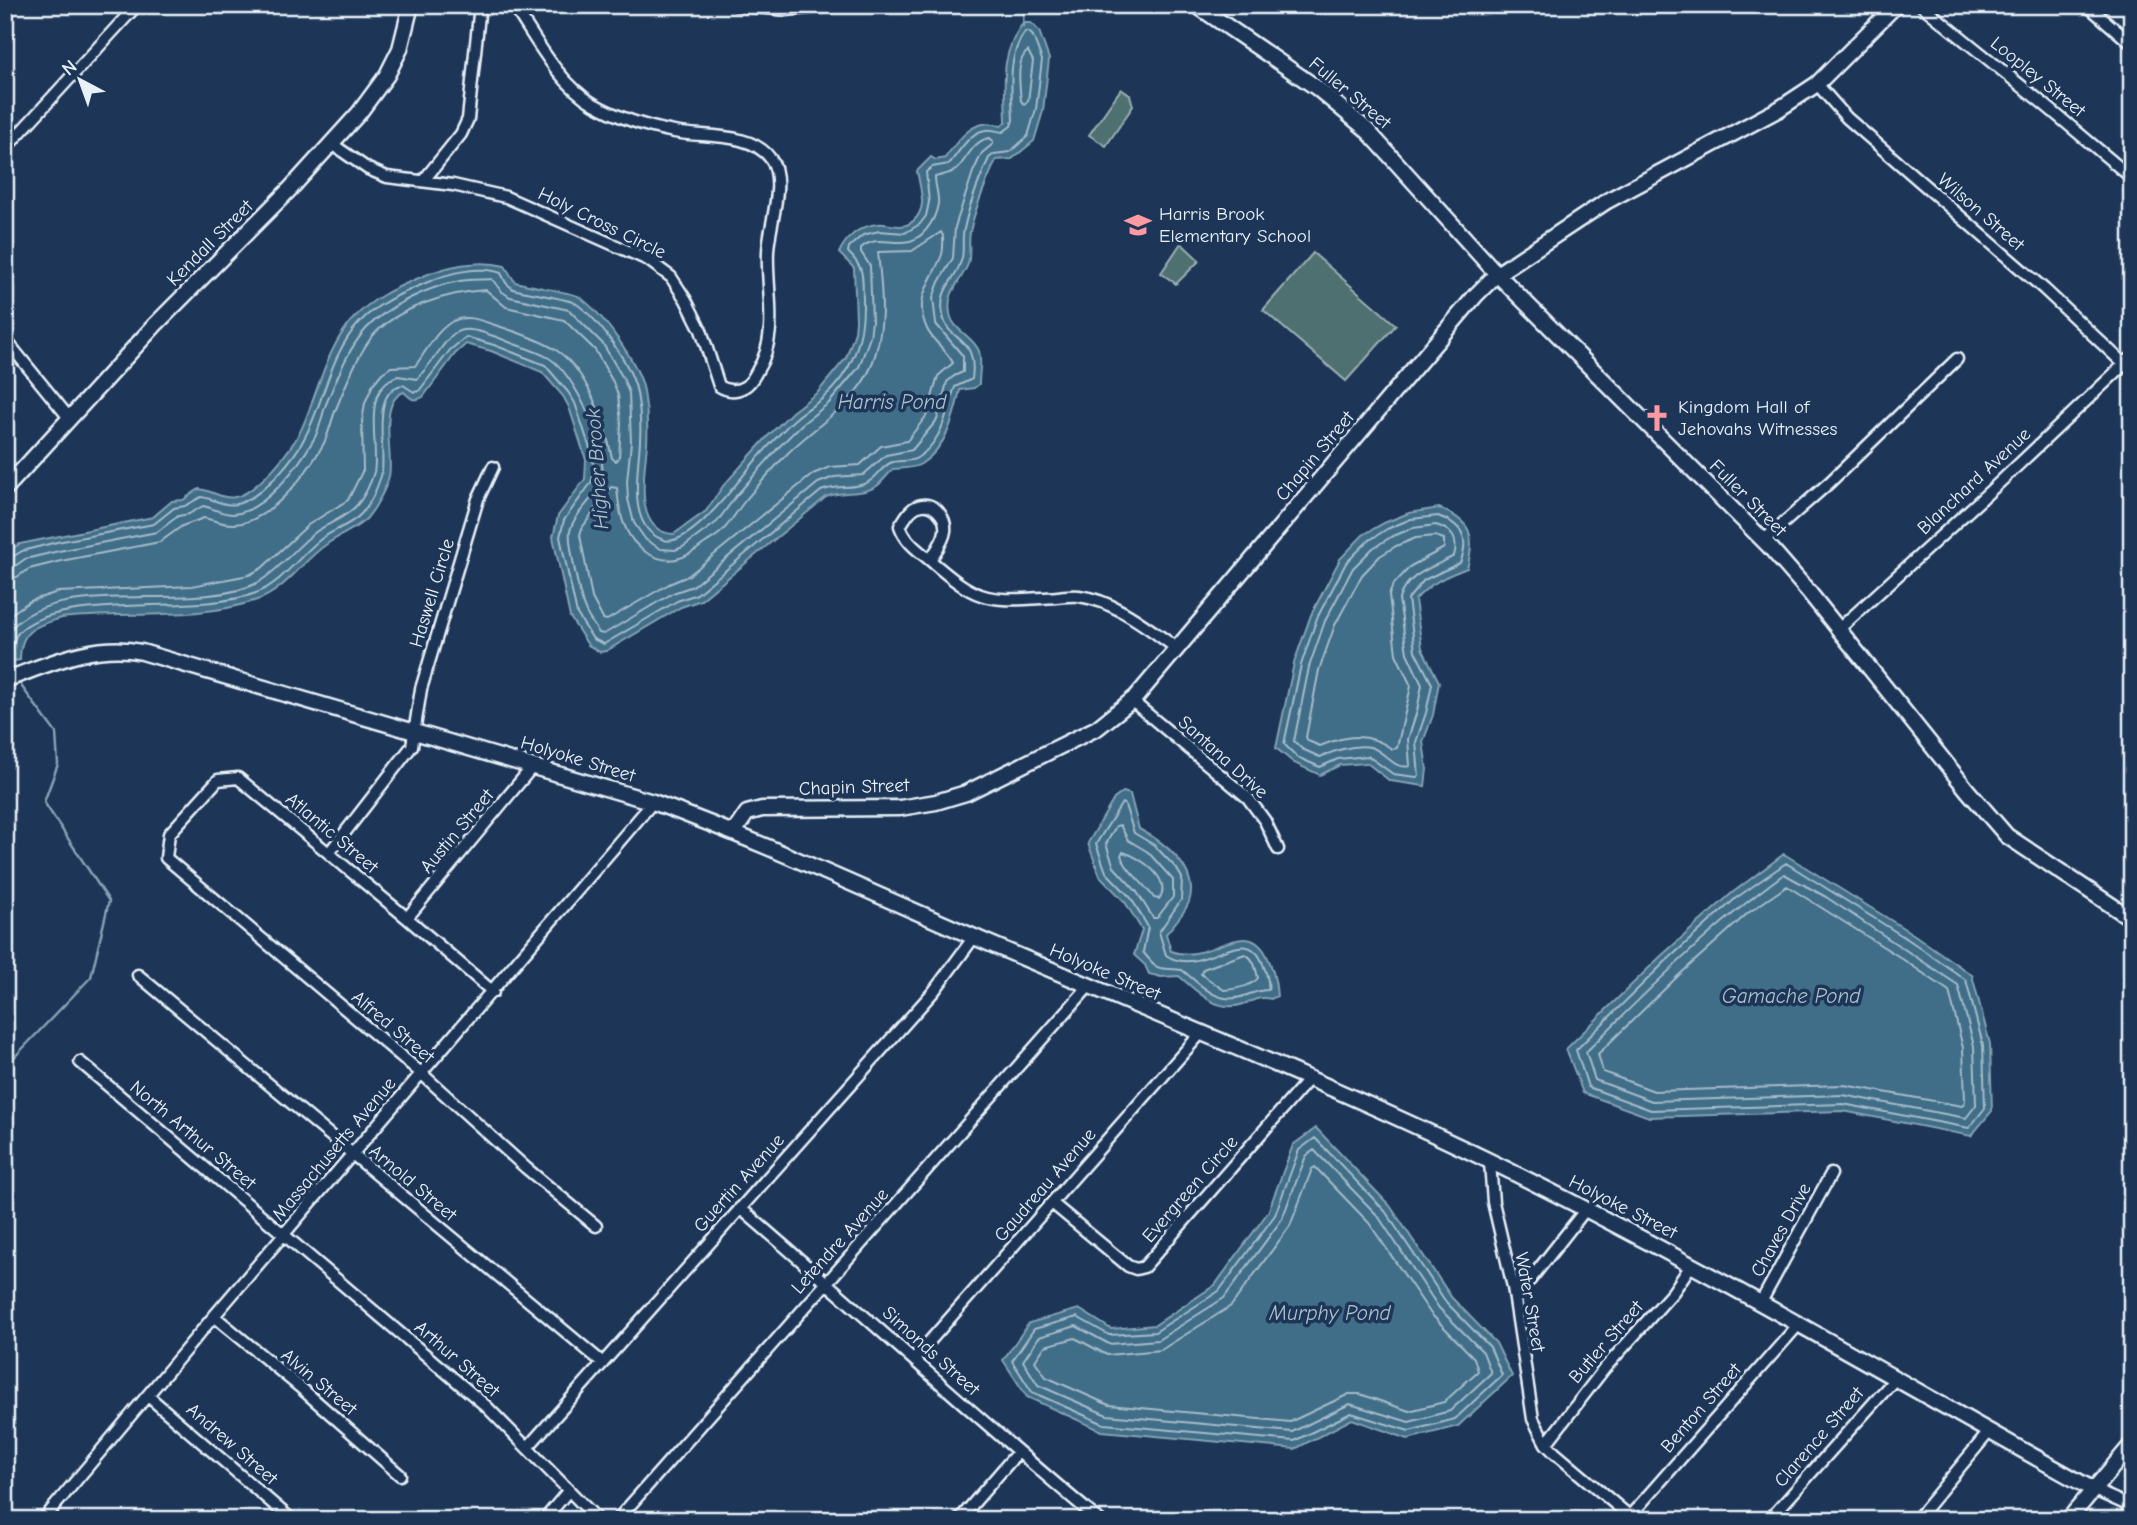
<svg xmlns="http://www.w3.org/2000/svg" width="2137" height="1525" font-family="'Comic Neue',sans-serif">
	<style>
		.green { fill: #507070; stroke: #9cb0b4; stroke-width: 2 }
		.water { fill: #416d87; stroke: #84a2b4; stroke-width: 2 }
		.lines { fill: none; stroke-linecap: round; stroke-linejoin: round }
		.shore { stroke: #a5bccb; stroke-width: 2 }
		.stream { stroke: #84a2b4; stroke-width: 2.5 }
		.street-casing { stroke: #e8f1f8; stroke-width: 15 }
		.secondary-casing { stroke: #e8f1f8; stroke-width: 19 }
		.street { stroke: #1d3557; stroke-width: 10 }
		.secondary { stroke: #1d3557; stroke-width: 14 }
		.labels { text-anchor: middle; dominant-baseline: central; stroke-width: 7; stroke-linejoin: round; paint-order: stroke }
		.street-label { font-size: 19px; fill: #e8f1f8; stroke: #1d3557 }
		.poi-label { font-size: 19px; fill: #e8f1f8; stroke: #1d3557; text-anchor: start }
		.water-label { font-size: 21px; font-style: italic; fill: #aec3d0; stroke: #1d3557 }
	</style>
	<rect width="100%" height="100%" fill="#1d3557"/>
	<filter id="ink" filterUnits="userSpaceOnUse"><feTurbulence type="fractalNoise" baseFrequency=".0143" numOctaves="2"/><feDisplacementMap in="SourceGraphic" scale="14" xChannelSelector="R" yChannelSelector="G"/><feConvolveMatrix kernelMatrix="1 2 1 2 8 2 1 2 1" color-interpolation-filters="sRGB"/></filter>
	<g filter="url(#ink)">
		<path class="green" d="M1121,89L1130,95L1133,106L1106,146L1089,135Z
			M1181,243L1198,259L1199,261L1176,284L1161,273Z
			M1313,253L1396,325L1346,381L1263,310Z"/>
		<path class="water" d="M1023,23H1031L1039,31L1049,59L1043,111L1034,141L1012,159L996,160C986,182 975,208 970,232C968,242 971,254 968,264C961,282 946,292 950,313C952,330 973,336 979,351C982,361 979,373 979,384L974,388L960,390C954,417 947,447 921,464C913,469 903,468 893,469C888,474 883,481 877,486C862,496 842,490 826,497L701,600L681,607L606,651L600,652L588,645L570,617L553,537L558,516L585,479L586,460L569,407L563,396L542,372L491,351L466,344L455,354L423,397C414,402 411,399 404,392C377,401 394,456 389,476C386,489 376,507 367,518C357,529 339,535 327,544C303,560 286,590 257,600C198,621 124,611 62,618C36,626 20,629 20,660L5,662V556L12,548L20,544L153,517L172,501L183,500L199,489C211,490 223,500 235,497C258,492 291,450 301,430C318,393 325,350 353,319C372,298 395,288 421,277C446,266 478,259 505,266L515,282C526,285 572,293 578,296C601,311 639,363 644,391C647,408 648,427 647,444C645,471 632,532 674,534L706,511L723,486L768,436L792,412L818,392L846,358L855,332L856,320L854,268L839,253C846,237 860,226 877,224C885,223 892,226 900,226C914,226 923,212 922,199C921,190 919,180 917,171L931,157L936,160L945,158C959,138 975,116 1001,126L1006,121C1005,83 999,56 1023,23Z
			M1439,508C1472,522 1476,535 1467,568C1446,576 1430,583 1415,600L1422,648L1439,682L1433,715L1423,742L1427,769L1425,786L1390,781L1367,763L1340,765L1320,775L1294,763L1276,748L1294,663L1311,615L1340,559L1363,535L1384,523L1409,513Z
			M1123,792L1130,794L1139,829C1164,842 1200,869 1189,902C1185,913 1173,925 1166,934L1171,951C1207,966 1245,915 1266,954C1273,967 1276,982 1277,996L1271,999C1259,996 1255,1000 1244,1004C1216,1013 1199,993 1179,976L1161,977L1149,974L1145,965L1134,955L1142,930L1125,902L1100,876L1088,843L1114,799Z
			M1784,854L1913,934L1972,975L1990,1044L1992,1111L1971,1136L1843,1111L1649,1117L1583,1093L1566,1049L1660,957L1732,893Z
			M1316,1128L1390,1206L1452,1298L1496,1343L1512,1376L1458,1426L1408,1439L1352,1419L1295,1449L1102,1431L1027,1397L1003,1360L1029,1323L1079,1309L1111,1329L1155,1325L1215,1285L1268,1212L1293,1145Z"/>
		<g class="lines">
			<path class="shore" d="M1028,51L1033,61L1028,101L1024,104L1021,101C1020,87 1015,60 1028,51Z
				M941,232L943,236C943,242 944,251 941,257C931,282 913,299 927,329C933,342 947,350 953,363L938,376L927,415L907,441L881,446L860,465L830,467L813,474L688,576L669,584L607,620L603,619L592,598L580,535L582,528L611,487L617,488C619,513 624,539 647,553C669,566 685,559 704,544C711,539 720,535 725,528C732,520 737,511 744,502C757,486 772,470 787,454C814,426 855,405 871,367C887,327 882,292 878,252L912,251Z
				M1438,516C1463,525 1470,538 1460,563L1424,580L1408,599L1415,651L1432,684L1426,713L1416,742L1419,776L1416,777L1393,774L1368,756L1338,759L1320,767L1297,757L1284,744L1301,665L1317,618L1346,563L1368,541L1387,529L1411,519Z
				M1436,525C1452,530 1459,539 1454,556C1434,567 1406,574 1399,599L1407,653L1422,685L1417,711L1408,739L1410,766C1392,770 1386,751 1370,747C1354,744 1334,751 1320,757L1302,749L1294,741L1309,667L1325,621L1353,568L1373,548L1391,537L1413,528Z
				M1435,536L1444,539V548L1411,566L1393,585L1389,595L1396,654L1411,686L1397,748L1392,749C1369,732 1346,735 1320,746L1308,741L1306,737L1319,670L1335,625L1362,575L1380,556L1396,546L1416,538Z
				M5,559L11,558L22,551L57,542L154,524L174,508L185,506L201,497C213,498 224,507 237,504C262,498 296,457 307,433C325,397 331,353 359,323C379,302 402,293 428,282C448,273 480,265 501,273L506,283L513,289C524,292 569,299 575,303C598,318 632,365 637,393C640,408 641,425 640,440C639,469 625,528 664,540C691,548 739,479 756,460C769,446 782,430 796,418C804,411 814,405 822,399C853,372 864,340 863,300C862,277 866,270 848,252L849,247L863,235L879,231L905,233L920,224L926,216L929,202L926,172L932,167L949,164C960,151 972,127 992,130C995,130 999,132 1003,132L1011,126L1013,120C1012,90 1006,58 1025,32H1029L1033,36L1042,60L1036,109L1028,136L1010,152L994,154L989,158C979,180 969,205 964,229C961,239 965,251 961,261C955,282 938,288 943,315C947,344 978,333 972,379L955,387C946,412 943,442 917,458C909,463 898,459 890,463C880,468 876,480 864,484C850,489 836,485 821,491L697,594L677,601L604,644L593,639L577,614L560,537L564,520L591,483L594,473L593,458L575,403L568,392L545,365L494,345L466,337L450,350L419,391L414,392L403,385C368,390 388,456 381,476C377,488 371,504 361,514C351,525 333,530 321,539C299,556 282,583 256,593C197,616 55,591 18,633C13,639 13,646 12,653L5,655
				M5,568L15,566L25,559L59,551L157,532L178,516L189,514L203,506C213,508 222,514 233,514C265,512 299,465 314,439C320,429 322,415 326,404C337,379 347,350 366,329C387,306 430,286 460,281C471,279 482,280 492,279L501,291L510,297L569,310L603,344L623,378L629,393L631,442L627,481L628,499L634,523L646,540L661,549L675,550L683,547L717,522L736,496L779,447L802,424L829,403L859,367L870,337L872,321L870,266L861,252V248C875,236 887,243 903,242C922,242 935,221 938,204C939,195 935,186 935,177C942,175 951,174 957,169C968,158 973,140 990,138L993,141V144L982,153L973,172L955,227L953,258L939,282L933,298L936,324L963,356V372L954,376L947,382L937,420L912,450L886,455L863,475L834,477L818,483L693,586L673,593L604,634L599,633C594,625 588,618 585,610C580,599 568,542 570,531C574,512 595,500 601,482C610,453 576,374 549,358C539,352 526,348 514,344C444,315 459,332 417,379L398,376C359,389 380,445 374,472C371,483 364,497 357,505C347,517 329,523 317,531C295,547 280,570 257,583C194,616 41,570 5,638
				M5,578L17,577L29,569L61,561L160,542L182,526L204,518C214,520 223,525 235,524C271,522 307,473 323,445C329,434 331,421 336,409C346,385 355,360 371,338C395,308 449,292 486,290L506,307L564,320L595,350L613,382L618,395L621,423L619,458L616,461L612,458C605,423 588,371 556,350C539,339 514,331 495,325C482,321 467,314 453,321C435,331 427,351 415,366L391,367L382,373L373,384L365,403L362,422L363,470L348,500L308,525L262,568L249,575L192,586L58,592L30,601L5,618
				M1122,803L1125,805L1134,833L1154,845L1177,869L1182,878L1181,900L1159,932L1166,955C1202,980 1246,918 1263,964C1266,972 1270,982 1268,990C1258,990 1251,994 1241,997C1216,1004 1200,984 1182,970C1156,966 1162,975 1143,952L1148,927L1131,898L1106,872L1096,844Z
				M1120,825L1128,840L1148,852L1173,880V897L1157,918H1153L1137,892L1114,867L1106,844L1116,826Z
				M1123,852C1140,857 1173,879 1159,899L1154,898C1145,884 1126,871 1121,855Z
				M1786,863L1909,940L1966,980L1983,1045L1985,1108L1969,1128L1843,1104L1651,1110L1588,1087L1576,1050L1665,962L1736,898Z
				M1784,874L1826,897L1958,985L1974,1046L1976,1105L1966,1118L1843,1095L1652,1101L1595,1080L1586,1052C1649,989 1712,926 1784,874Z
				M1787,886L1898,956L1949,991L1963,1048L1965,1101L1962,1106L1844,1085L1654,1091L1603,1072L1598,1054L1678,976L1748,913Z
				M1245,954C1254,958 1256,969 1258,978C1251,987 1236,989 1224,990L1201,974L1203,969Z
				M1315,1138L1385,1211L1446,1302L1490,1347L1502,1375L1455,1419L1409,1431L1351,1413L1294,1441L1104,1424L1032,1392L1012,1361L1034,1329L1077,1317L1109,1335L1155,1332L1219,1291L1275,1215L1299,1150Z
				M1314,1150L1378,1216L1439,1308L1483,1352L1491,1373L1450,1411L1409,1422L1350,1404L1292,1432L1107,1415L1038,1385L1023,1361L1039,1337L1076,1326L1109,1344L1158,1340L1224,1298L1282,1219L1306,1156Z
				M1315,1167L1369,1223L1431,1314L1474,1358L1478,1371L1444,1402L1409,1411L1360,1394H1349L1290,1422L1109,1405L1046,1377L1035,1361L1045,1346L1075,1338L1107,1355L1161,1350L1231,1306L1290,1226L1312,1169Z"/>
			<path class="stream" d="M1023,26L1024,5
				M5,1067L91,977L109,901L44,802L58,764L56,733L22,687L19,680"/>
			<defs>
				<path id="street" d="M736,5L786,10L844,5
					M1921,5L2045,105L2132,178
					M2087,5L2132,44
					M1817,84L1847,118L2044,289L2124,364
					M332,144L368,169L387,177L453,185L506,197L648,260L671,277L686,300L701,330L719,386C727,391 735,392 744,387C750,384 754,377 757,371C780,335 766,292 768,251C769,225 787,180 770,158C750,131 704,138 674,132C648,127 617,117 594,104C558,83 536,39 513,5
					M5,149L137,5
					M424,180L461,134L468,119L480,5
					M5,339L70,419
					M1764,540L1830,482L1957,359
					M930,560C935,552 944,541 945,531C947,517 933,500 918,506C909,509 905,519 900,526C906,543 918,550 931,561C975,599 985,602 1042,598C1054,598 1068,595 1079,596C1116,601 1149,629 1178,649
					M1839,629L1999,483L2132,357
					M1132,701L1248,798L1265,821L1278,849
					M329,853L412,746L421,689L478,499L493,467
					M407,918L533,766
					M138,975L603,1363
					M493,992L407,918L238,778L218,780L169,834L166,858L421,1073L526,1168L596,1226
					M80,1062L486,1406L598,1520
					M1490,1163L1493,1202L1513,1287L1533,1419L1546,1444L1555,1453L1634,1520
					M1053,1204L1128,1266L1136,1269L1144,1267L1309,1079
					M740,1208C861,1311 977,1419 1099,1520
					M1513,1287L1530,1280L1586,1209
					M1761,1302L1831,1174
					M214,1316L301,1388L400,1475
					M914,1359L1201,1033
					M148,1396L292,1520
					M1546,1444L1604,1369L1673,1292L1692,1264
					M527,1448L934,991L974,937
					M2094,1490L2132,1507
					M1630,1516L1799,1324
					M43,1520L214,1316L653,802
					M544,1520L569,1490
					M617,1520L1089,986
					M959,1520L1018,1452
					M1769,1520L1895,1379
					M1916,1520L1989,1432"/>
				<path id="secondary" d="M1196,5L1317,88L1366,129L1497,274L1768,545L1808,591L1968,791L2007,836L2132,919
					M5,489L155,325L291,188L359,113L387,75L400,49L411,5
					M5,680C49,664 94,642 142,652L653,802C766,843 875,895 986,942C1168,1020 1353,1092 1530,1181C1722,1277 1906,1386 2094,1490
					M734,832L747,813L762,809L900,808L936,802L966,793L1097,728L1136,697L1476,295L1497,274L1607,201L1779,109L1817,84L1896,5
					M2068,1520L2132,1444"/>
			</defs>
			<use href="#street" class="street-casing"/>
			<use href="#secondary" class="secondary-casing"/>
			<use href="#street" class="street"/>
			<use href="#secondary" class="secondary"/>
		</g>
	</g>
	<defs>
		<symbol id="school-bare" viewBox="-9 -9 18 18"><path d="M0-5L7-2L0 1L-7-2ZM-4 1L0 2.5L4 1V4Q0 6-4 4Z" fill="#ff9aa2" stroke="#1d3557" stroke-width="2.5" paint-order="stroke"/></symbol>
		<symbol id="church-bare" viewBox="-9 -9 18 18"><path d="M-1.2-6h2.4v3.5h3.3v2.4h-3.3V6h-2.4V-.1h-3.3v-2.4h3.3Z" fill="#ff9aa2" stroke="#1d3557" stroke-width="2.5" paint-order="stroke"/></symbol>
	</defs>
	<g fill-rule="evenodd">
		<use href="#school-bare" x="1119" y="206" width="38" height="38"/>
		<use href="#church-bare" x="1638" y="399" width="38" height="38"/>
	</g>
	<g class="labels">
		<g class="street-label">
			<text transform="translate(2038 77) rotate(39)">Loopley Street</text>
			<text transform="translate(1350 93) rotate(40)">Fuller Street</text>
			<text transform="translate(1981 212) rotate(41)">Wilson Street</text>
			<text transform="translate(602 223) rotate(26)">Holy Cross Circle</text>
			<text transform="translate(210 243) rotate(-45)">Kendall Street</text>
			<text transform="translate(1315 456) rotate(-50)">Chapin Street</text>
			<text transform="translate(1974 481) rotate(-43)">Blanchard Avenue</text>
			<text transform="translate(1748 498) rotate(45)">Fuller Street</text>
			<text transform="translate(432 593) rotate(-73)">Haswell Circle</text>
			<text transform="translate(1223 757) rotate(42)">Santana Drive</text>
			<text transform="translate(578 759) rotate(17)">Holyoke Street</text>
			<text transform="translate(854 787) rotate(-2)">Chapin Street</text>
			<text transform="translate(457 831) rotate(-50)">Austin Street</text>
			<text transform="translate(332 833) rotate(40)">Atlantic Street</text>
			<text transform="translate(1105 972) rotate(23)">Holyoke Street</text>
			<text transform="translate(393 1027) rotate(40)">Alfred Street</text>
			<text transform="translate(193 1135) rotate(40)">North Arthur Street</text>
			<text transform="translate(334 1149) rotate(-50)">Massachusetts Avenue</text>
			<text transform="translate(413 1183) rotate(40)">Arnold Street</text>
			<text transform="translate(739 1183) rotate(-48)">Guertin Avenue</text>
			<text transform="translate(1045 1185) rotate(-49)">Gaudreau Avenue</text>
			<text transform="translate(1190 1189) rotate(-49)">Evergreen Circle</text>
			<text transform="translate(1623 1207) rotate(27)">Holyoke Street</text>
			<text transform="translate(1781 1230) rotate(-61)">Chaves Drive</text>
			<text transform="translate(840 1241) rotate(-48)">Letendre Avenue</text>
			<text transform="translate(1530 1302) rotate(80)">Water Street</text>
			<text transform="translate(1606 1342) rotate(-49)">Butler Street</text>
			<text transform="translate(931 1351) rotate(42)">Simonds Street</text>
			<text transform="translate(457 1359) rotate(41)">Arthur Street</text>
			<text transform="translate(319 1382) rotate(40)">Alvin Street</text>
			<text transform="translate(1701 1408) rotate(-49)">Benton Street</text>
			<text transform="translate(1819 1437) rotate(-49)">Clarence Street</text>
			<text transform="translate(232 1444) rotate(41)">Andrew Street</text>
		</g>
		<g class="poi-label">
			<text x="1159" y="214">Harris Brook<tspan x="1159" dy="22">Elementary School</tspan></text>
			<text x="1678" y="407">Kingdom Hall of<tspan x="1678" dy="22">Jehovahs Witnesses</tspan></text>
		</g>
		<g class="water-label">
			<text x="892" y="402">Harris Pond</text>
			<text transform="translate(597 469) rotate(-94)">Higher Brook</text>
			<text x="1791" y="996">Gamache Pond</text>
			<text x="1330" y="1313">Murphy Pond</text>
		</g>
	</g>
	<rect width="2137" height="1525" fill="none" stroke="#1d3557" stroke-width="28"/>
	<rect x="14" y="14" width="2109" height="1497" fill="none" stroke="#e8f1f8" stroke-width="2.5" filter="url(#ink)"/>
	<g transform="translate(80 80) rotate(319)" stroke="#1d3557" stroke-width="5" paint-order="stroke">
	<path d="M0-5L12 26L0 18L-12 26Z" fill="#e8f1f8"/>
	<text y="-10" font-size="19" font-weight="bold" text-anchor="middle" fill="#e8f1f8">N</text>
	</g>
</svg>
